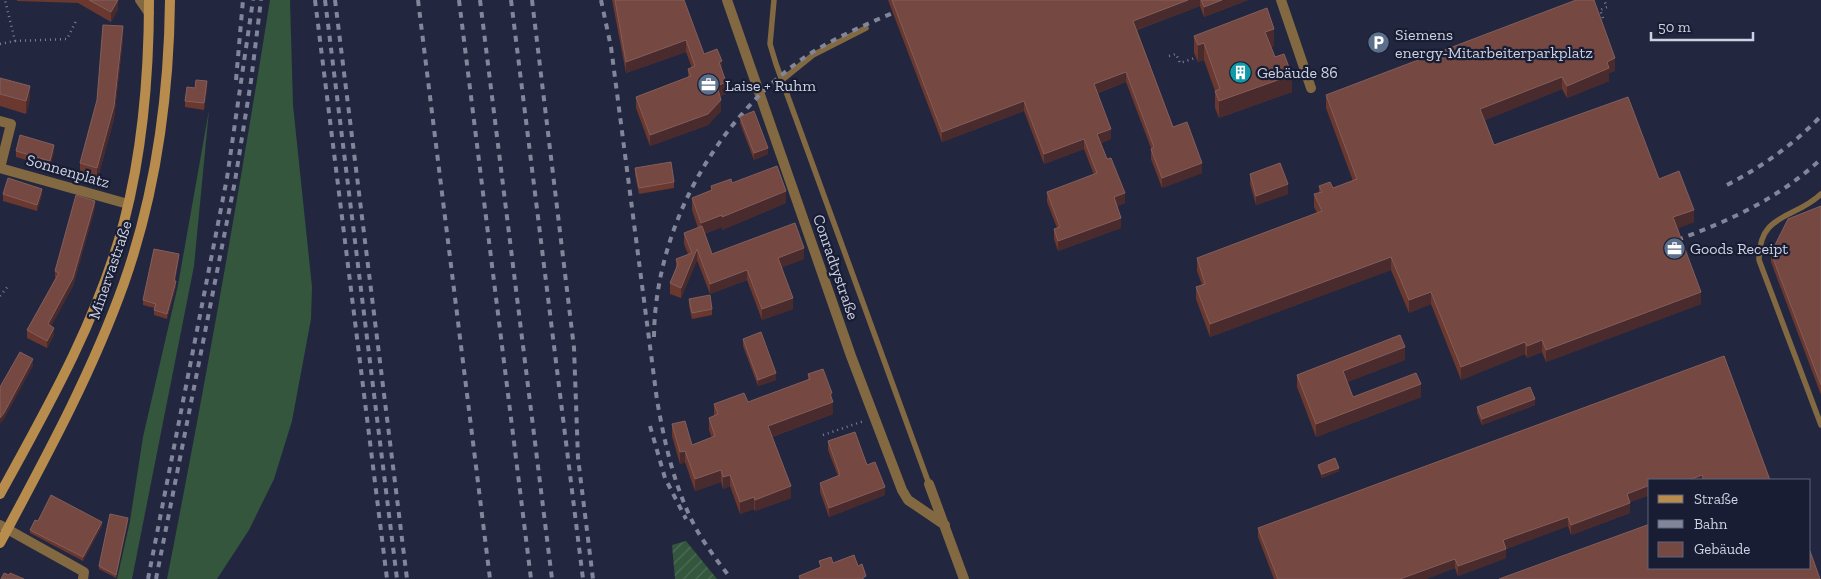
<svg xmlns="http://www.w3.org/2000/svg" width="1821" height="579" font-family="'Zilla Slab',serif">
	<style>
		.grass { fill: #33563c }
		.garden { fill: url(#garden-furrows) }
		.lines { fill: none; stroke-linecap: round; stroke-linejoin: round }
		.path { stroke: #7c8094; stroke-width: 2.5; stroke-dasharray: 1 4; stroke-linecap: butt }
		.lane { stroke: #836942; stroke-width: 5.5 }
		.street { stroke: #836942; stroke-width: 10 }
		.secondary { stroke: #b78c4c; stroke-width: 10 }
		.rail { stroke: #82869a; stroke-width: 4; stroke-dasharray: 6 6; stroke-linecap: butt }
		.wall { fill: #6a382e }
		.shaded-wall { fill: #492a2d }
		.building { fill: #754842; stroke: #835e5b }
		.labels { text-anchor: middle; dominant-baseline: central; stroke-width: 4.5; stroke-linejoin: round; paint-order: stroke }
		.poi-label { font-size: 16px; fill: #cdd1e1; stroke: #181d34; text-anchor: start }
		.street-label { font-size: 16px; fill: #cdd1e1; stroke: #181d34 }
	</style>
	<defs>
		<pattern id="garden-furrows" width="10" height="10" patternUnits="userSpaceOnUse" patternTransform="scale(1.25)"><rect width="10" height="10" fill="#33563c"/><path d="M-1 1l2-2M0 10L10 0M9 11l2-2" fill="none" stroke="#4f6d58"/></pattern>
	</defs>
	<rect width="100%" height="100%" fill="#22273f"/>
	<path class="grass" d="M270,0H290L293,105L312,287L311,319L292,421L274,479L249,530L217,579H167C205,386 239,194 270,0Z
		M209,110L194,266L132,579H117L130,521L143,437L178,285Z"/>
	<path class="garden" d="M686,541L717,579H675L672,545Z"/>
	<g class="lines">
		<path class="path" d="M1603,18L1600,10L1607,7L1604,0
			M15,41L67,39L76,21
			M0,44L15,41L5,0
			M1169,56L1176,54L1180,63L1198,57
			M0,296L9,285
			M823,435L864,421"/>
		<path class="lane" d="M774,0L770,44L776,64L929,484
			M782,80L813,55L866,28
			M1821,194C1794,220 1759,212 1759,260L1821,425"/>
		<path class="street" d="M140,0L149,13
			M727,0L851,356L902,490L908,500L945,525
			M1281,0L1311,88
			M0,121L11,124L0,168
			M0,168L128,204
			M929,484L964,579
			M0,525L77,568L84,572L83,579"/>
		<path class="secondary" d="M0,494C48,407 98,319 124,222C143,149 149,75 149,0
			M0,543C45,459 92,373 124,283C156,192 169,96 170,0"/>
		<path class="rail" d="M315,0L387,579
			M325,0L397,579
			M335,0L407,579
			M418,0L490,579
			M459,0L531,579
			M480,0L552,579
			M511,0L583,579
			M532,0L574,348L578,458L593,579
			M601,0L611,47L657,400C665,445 675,491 698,532C707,547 718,562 729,576
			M236,80L243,0
			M1727,185C1763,166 1793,145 1821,116
			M1677,240C1731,220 1778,199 1821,159
			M654,337C655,227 717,117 808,55C835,38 864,25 893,13
			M650,426L665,478L686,519
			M148,579L227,178L253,0
			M156,579L235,181L251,81L261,0"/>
	</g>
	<path class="wall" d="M17,0H118V9L111,22L78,3L17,1Z
		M612,0H684L704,54L722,69L726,94L720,96L721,111L708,125L650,146L636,108V97L688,77V69L692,68L686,52L626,73Z
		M888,0H1248L1204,17L1200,6L1137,30L1173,127L1202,173L1162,188L1151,159V148L1126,82L1098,93L1111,139L1101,143L1125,203L1117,206L1121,228L1058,251L1054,239V229L1057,228L1047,202V192L1094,175L1084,149L1044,164L1024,111L942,142Z
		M1194,36L1274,46L1271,47L1275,57L1292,92L1219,118L1215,108V91L1204,60L1198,62L1194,53Z
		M123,39L114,119L97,181L80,175V163Z
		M1615,71L1609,73V81L1567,98L1562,89L1485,120L1494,145L1659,179L1694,222L1678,228L1701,304L1546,362L1542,352L1527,358L1525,354L1461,380L1431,304L1409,313L1391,270L1210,337L1196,299V287L1202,285L1197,271V258L1317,213L1314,207V194L1319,193V186L1333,188L1353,181L1326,108V95Z
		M0,78L30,98L26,114L0,106Z
		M195,88H207L204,110L185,107V101Z
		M740,117L768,154L754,160L740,123Z
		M16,151L54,152L50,167L16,157Z
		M635,168L674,182V188L639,194L635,175Z
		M1250,174L1288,194L1256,205L1250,184Z
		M732,183L786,203L722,230V227L704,234L712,254L804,259L782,267L793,309L762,320L747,280L710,294L697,260L681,298L670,294V283L676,269V259L688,254L684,244V233L698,228L692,210V198L711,191V186Z
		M3,194L42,195L37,211L3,201Z
		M1821,206V395L1771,262V253Z
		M95,208L73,286L51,326L54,335L47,348L27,338V330L55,279V271Z
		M179,258L175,281L176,286L167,319L154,315V308L143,305V300Z
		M689,299L712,309V315L692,319L689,306Z
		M743,339L776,380L758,386L743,346Z
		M1724,356L1770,480H1650V495L1630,502V513L1571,535L1568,526L1506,549V558L1458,576L1455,568L1426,579H1274L1258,537V528Z
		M1405,360L1347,382L1353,397H1421L1316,437L1297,387V375Z
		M808,374L832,401L833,414L772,437L791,498L755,511L754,509L740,514L730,486L723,489L721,482L695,491L685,462L680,464L672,436V424L692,445L712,438L709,430V418L714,416V404L748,402L808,380Z
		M1535,405L1482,425L1477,413V407Z
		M828,441L867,465L885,495L829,517L820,492V483L838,476L828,450Z
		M1318,465L1339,471L1322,478L1318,468Z
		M38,521L102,526L83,561L30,533V530Z
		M128,521L116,578L99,569V566Z"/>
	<path class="shaded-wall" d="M118,0V9L111,22V12Z
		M1188,0H1200V6L1133,31V21Z
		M1222,0H1248L1204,17V7Z
		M123,26V39L114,119L97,181V168Z
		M1274,29V46L1265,49V32Z
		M686,40V52L626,73V62Z
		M1204,43V60L1198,62V45Z
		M1615,58V71L1609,73V81L1567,98V86L1607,62Z
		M722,61V72L719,62Z
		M1126,72V82L1094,94V84Z
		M1292,75V92L1219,118V101Z
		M1562,77V89L1480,122V109Z
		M207,81V88L204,110V103Z
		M726,82V94L717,97V86Z
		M30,86V98L26,114V101Z
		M721,100V111L708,125L650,146V135Z
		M1024,101V111L942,142V132Z
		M1111,129V139L1097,144V134Z
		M1084,139V149L1044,164V154Z
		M54,145V152L50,167V161Z
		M768,148V154L754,160V153Z
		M1202,163V173L1162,188V178Z
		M1288,184V194L1256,205V196Z
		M42,189V195L37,211V205Z
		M786,191V203L722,230V217Z
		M1125,193V203L1114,207V197Z
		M95,201V208L73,286L48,332V324Z
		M1694,210V222L1673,230V217Z
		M722,215V227L701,235V223Z
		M1121,218V228L1058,251V241Z
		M804,248V259L778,269V258Z
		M697,249V260L681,298V288Z
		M179,254V258L174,286V281Z
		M1391,257V270L1210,337V324Z
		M747,270V280L710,294V284Z
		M176,281V286L167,319V314Z
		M1431,292V304L1409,313V300Z
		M1701,292V304L1546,362V350Z
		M793,298V309L762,320V309Z
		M54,328V335L47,348V341Z
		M1542,340V352L1527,358V346Z
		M1525,342V354L1461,380V367Z
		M1405,347V360L1343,384V371Z
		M33,359V366L4,419L0,424V418Z
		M776,373V380L758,386V380Z
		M1421,384V397L1316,437V424Z
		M832,393L833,414L768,438V426Z
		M1535,399V405L1482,425V419Z
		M685,451V462L680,464V452Z
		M1339,468V471L1322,478V474Z
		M721,470V482L695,491V479Z
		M730,475V486L723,489V477Z
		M1702,475V480H1689Z
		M1650,485V495L1627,503V494Z
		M791,486V498L755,511V500Z
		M885,487V495L829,517V508Z
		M754,497V509L740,514V502Z
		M1630,503V513L1571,535V525Z
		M1568,517V526L1506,549V558L1458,576V566L1503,540Z
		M128,518V521L116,578V575Z
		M102,522V526L83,561V557Z
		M1455,559V568L1426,579H1400Z"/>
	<path class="building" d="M89,0H118L111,12Z
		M615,0H684L704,54L717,49L722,61L719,62L726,82L717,86L721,100L708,114L650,135L636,97L691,76L688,69L695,66L686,40L626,62Z
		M892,0H1188L1133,21L1173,127L1187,122L1202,163L1162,178L1151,149L1154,147L1126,72L1094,84L1111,129L1097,134L1107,159L1111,158L1125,193L1114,197L1121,218L1058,241L1054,229L1060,227L1047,192L1097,173L1084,139L1044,154L1024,101L942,132Z
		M1201,0H1222L1204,7Z
		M1576,0H1594L1615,58L1607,62L1609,68L1567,86L1562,77L1480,109L1494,145L1628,97L1659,179L1679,171L1694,210L1673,217L1701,292L1546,350L1542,340L1527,346L1525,342L1461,367L1431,292L1409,300L1391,257L1210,324L1196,287L1205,284L1197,258L1322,211L1314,194L1322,192L1319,186L1330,182L1333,188L1357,179L1326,95Z
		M1267,8L1274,29L1265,32L1275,57L1284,54L1292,75L1219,101L1215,91L1220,89L1204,43L1198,45L1194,36Z
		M103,25L123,26L114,106L97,168L80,163L97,100Z
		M0,78L30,86L26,101L0,94Z
		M196,80L207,81L204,103L185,101L187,87L195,88Z
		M754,111L768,148L754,153L740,117Z
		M20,135L54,145L50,161L16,151Z
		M671,162L674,182L639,188L635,168Z
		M1280,163L1288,184L1256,196L1250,174Z
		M777,166L786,191L722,217V215L701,223L692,198L712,190L711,186L731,179L732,183Z
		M8,178L42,189L37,205L3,194Z
		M76,195L95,201L73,278L48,324L54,328L47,341L27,330L59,273L55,271Z
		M1821,206V385L1771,253L1788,219Z
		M795,223L804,248L778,258L793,298L762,309L747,270L710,284L697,249L681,288L670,283L678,264L676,259L692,253L684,233L702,226L712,254Z
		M154,249L179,254L174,281H176L167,314L154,310L156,304L143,300Z
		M710,295L712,309L692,313L689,299Z
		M761,332L776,373L758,380L743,339Z
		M1400,335L1405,347L1343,371L1353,397L1416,373L1421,384L1316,424L1297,375Z
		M20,352L33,359L4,413L0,418V387Z
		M1724,356L1770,480H1704L1702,475L1689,480H1650V485L1627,494L1630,503L1571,525L1568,517L1503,540L1506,549L1458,566L1455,559L1400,579H1278L1258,528Z
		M823,369L832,393L830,394L833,402L768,426L791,486L755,500L754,497L740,502L730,475L723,477L721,470L695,479L685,451L680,452L672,424L685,421L692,445L715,436L709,418L718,414L714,404L744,393L748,402L810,379L808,374Z
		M1530,387L1535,399L1482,419L1477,407Z
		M855,432L867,465L875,462L885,487L829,508L820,483L840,475L828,441Z
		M1335,458L1339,468L1322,474L1318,465Z
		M51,495L102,522L83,557L30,530L35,520L38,521Z
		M110,514L128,518L116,575L99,566Z
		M1650,524V568H1810V551L1820,579H1499Z
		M854,555L858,566L862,564L866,576L863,578V579H800L799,576L821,567L819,561L831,557L833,563Z
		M4,573L9,575L10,573L24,579H1Z"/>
	<defs>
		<symbol id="parking-disc" viewBox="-11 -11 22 22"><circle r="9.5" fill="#5c6f8a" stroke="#181d34"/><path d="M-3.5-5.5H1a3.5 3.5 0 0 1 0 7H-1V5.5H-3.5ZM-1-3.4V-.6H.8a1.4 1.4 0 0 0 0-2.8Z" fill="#fff"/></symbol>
		<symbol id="building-disc" viewBox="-11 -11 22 22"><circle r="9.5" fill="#0f9aa8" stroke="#181d34"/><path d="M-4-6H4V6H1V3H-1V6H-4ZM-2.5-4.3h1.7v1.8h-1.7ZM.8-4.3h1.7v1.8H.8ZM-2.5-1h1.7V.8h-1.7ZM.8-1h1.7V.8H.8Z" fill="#fff"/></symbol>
		<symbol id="office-disc" viewBox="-11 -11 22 22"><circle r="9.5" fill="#5c6f8a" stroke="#181d34"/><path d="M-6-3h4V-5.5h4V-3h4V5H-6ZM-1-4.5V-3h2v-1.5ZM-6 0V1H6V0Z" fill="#fff"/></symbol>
	</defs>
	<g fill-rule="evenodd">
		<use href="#parking-disc" x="1366" y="30" width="25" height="25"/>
		<use href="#building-disc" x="1228" y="60" width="25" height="25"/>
		<use href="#office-disc" x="696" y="72" width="25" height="25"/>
		<use href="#office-disc" x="1662" y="236" width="25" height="25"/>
	</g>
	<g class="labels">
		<g class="poi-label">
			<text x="1395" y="34">Siemens<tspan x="1395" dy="18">energy-Mitarbeiterparkplatz</tspan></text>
			<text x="1257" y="72">Gebäude 86</text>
			<text x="725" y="85">Laise + Ruhm</text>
			<text x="1690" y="248">Goods Receipt</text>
		</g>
		<g class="street-label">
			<text transform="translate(68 171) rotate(16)">Sonnenplatz</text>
			<text transform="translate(836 267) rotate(71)">Conradtystraße</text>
			<text transform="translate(110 270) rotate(-71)">Minervastraße</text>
		</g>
	</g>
	<rect x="1648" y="479" width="162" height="90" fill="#181d34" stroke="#606579"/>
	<rect x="1658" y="495" width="25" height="8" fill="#b78c4c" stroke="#606579"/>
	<text x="1694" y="504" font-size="15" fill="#cdd1e1">Straße</text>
	<rect x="1658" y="520" width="25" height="8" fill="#82869a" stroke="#606579"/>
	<text x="1694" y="529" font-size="15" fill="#cdd1e1">Bahn</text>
	<rect x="1658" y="542" width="25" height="15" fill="#754842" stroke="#606579"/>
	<text x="1694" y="554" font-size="15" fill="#cdd1e1">Gebäude</text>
	<path d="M1651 32v8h102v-8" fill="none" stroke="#cdd1e1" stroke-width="2.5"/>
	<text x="1658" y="32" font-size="15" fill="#cdd1e1" stroke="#181d34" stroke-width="4" paint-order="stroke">50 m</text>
</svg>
